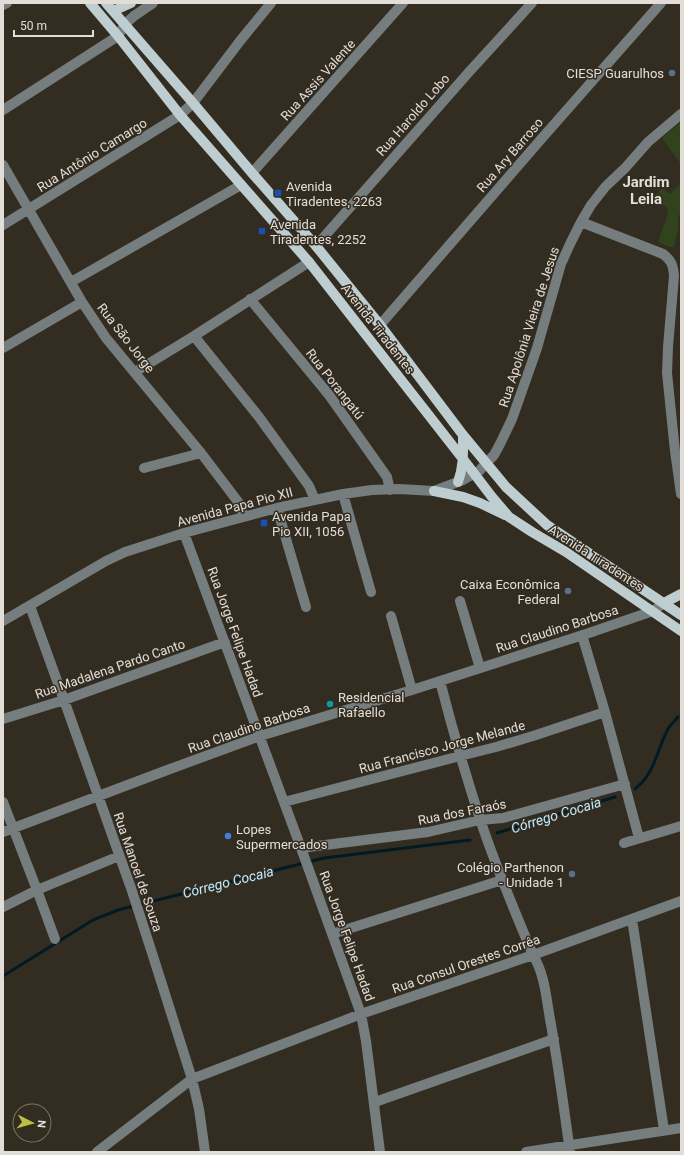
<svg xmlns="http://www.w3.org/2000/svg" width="684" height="1155" font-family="Roboto,sans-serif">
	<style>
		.green { fill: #30431d }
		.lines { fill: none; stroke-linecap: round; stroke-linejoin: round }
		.stream { stroke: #001b24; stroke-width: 3 }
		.minor { stroke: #757d7e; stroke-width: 10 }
		.major { stroke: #bdcdd0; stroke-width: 10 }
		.service-dot { fill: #5c6f8a; stroke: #332c21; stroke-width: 1.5 }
		.transit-dot { fill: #1a4fb4; stroke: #332c21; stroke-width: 1.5 }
		.culture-dot { fill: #0f9aa8; stroke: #332c21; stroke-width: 1.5 }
		.shop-dot { fill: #3f7fe0; stroke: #332c21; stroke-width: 1.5 }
		.labels { text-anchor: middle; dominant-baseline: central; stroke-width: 3; stroke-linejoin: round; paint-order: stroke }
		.poi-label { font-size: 13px; fill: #e2ddd6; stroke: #332c21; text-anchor: start }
		.street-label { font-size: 13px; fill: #e2ddd6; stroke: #332c21 }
		.water-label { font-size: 14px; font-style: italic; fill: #bde9fa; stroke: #332c21 }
		.quarter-label { font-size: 15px; font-weight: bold; fill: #e2ddd6; stroke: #332c21 }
	</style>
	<rect width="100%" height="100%" fill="#332c21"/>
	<path class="green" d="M681,122V164L662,138Z
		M681,183V211L678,218V231L674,247H669L658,242L668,214L667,208L653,199L662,188L670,194Z"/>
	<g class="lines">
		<path class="stream" d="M635,789C656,772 656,751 668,729C670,725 675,721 678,717
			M497,833L615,797
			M3,976L93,920L118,910L324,858L470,840"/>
		<path class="minor" d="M3,5L7,3
			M3,110L118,36L125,24L134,16L153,3
			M3,165L82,302L106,338L201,453L239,503L244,516
			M252,173L403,3
			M581,222L663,254C672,261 673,265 674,276L668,347L667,373L675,451L681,494
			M3,225L180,115L193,103L240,41L271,3
			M316,246L469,72L532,3
			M71,282L241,185
			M250,299L329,395L387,477L390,490
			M380,325L543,137L661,3
			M194,336L259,417L309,486L315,500
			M3,348L82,302
			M135,372L194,336L309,262
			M144,468L201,453
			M343,494L371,592
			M277,508L306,607
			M184,533L301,848L361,1014L366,1041L380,1152
			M460,601L480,668
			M30,606L64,700L131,888L153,956L192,1079L199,1109L205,1152
			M391,616L412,690
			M3,621L106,561L125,552L184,533L277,508L343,494L372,490L399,489L434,491L463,480L479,471L494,455L500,444L512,419L537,348L561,264L570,244L581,222L591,205L606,186L626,167L648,142L681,114
			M582,635L605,712L639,838
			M440,681C452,728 465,773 480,819C495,865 514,910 533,955C545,975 546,997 550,1019C558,1063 564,1108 570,1152
			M3,719L64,700L225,642
			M3,802L37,890L55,939
			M284,802L460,756L496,747L533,736L605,712
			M3,832L170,769L260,736L412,690L586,634L653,611L664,603
			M624,843L681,826
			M301,848L428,832L480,820L503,818L625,784
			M3,907L37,890L119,856
			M632,919L664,1130
			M332,934L502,880
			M375,1102L554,1039
			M97,1152L192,1079L361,1014L533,955L681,901
			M526,1152L681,1128"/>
		<path class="major" d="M90,3L118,36L180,115L309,262L463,459L492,497L509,517L532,532L566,552L681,631
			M106,3L193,103L252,173L316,246L380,325L463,435L506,487L547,525L681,615
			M113,11L131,3
			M458,482C464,466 463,452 463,435
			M434,491L463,497L480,503L505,515
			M664,603L681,594"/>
	</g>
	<g class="service-dot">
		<circle cx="672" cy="73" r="4"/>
		<circle cx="568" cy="591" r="4"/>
		<circle cx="572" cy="874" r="4"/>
	</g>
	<g class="transit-dot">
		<rect x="274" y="189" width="8" height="8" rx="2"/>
		<rect x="258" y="227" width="8" height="8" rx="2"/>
		<rect x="260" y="519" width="8" height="8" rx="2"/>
	</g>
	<circle class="culture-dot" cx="330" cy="704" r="4"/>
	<circle class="shop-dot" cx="228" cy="836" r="4"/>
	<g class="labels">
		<g class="poi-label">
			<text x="664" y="73" text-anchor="end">CIESP Guarulhos</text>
			<text x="286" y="186">Avenida<tspan x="286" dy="15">Tiradentes, 2263</tspan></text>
			<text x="270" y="224">Avenida<tspan x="270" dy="15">Tiradentes, 2252</tspan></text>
			<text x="272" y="516">Avenida Papa<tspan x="272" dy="15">Pio XII, 1056</tspan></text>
			<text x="560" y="584" text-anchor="end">Caixa Econômica<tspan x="560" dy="15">Federal</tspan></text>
			<text x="338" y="697">Residencial<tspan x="338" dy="15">Rafaello</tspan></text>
			<text x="236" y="829">Lopes<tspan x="236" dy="15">Supermercados</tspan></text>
			<text x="564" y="867" text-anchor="end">Colégio Parthenon<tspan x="564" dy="15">- Unidade 1</tspan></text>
		</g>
		<g class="street-label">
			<text transform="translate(318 80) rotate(-48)">Rua Assis Valente</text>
			<text transform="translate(413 115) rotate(-49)">Rua Haroldo Lobo</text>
			<text transform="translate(92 155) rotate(-32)">Rua Antônio Camargo</text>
			<text transform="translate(510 155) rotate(-49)">Rua Ary Barroso</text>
			<text transform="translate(529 327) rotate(-72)">Rua Apolônia Vieira de Jesus</text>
			<text transform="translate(378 329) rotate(52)">Avenida Tiradentes</text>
			<text transform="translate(126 338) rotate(52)">Rua São Jorge</text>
			<text transform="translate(335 384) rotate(52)">Rua Porangatú</text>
			<text transform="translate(235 507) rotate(-15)">Avenida Papa Pio XII</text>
			<text transform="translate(596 558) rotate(33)">Avenida Tiradentes</text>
			<text transform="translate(557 629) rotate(-18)">Rua Claudino Barbosa</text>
			<text transform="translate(235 632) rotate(70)">Rua Jorge Felipe Hadad</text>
			<text transform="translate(110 669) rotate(-19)">Rua Madalena Pardo Canto</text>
			<text transform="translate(249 728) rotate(-19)">Rua Claudino Barbosa</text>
			<text transform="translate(442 747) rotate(-15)">Rua Francisco Jorge Melande</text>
			<text transform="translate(462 812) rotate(-11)">Rua dos Faraós</text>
			<text transform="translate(138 872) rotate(71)">Rua Manoel de Souza</text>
			<text transform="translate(347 936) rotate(70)">Rua Jorge Felipe Hadad</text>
			<text transform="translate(466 964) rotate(-19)">Rua Consul Orestes Corrêa</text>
		</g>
		<g class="water-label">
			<text transform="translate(556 815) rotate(-17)">Córrego Cocaia</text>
			<text transform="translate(228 882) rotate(-14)">Córrego Cocaia</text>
		</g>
		<g class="quarter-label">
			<text x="646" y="182">Jardim<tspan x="646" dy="17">Leila</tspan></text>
		</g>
	</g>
	<rect width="684" height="1155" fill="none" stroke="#e2ddd6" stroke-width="8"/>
	<g transform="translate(32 1123) rotate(96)"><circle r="19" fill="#332c21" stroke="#797369"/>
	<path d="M0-3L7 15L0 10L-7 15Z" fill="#bac046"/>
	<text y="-6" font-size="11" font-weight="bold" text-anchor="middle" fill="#e2ddd6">N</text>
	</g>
	<path d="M14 30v6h79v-6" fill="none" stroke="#e2ddd6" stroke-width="2"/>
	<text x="20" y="30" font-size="12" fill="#e2ddd6" stroke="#332c21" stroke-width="3" paint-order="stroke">50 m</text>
</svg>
